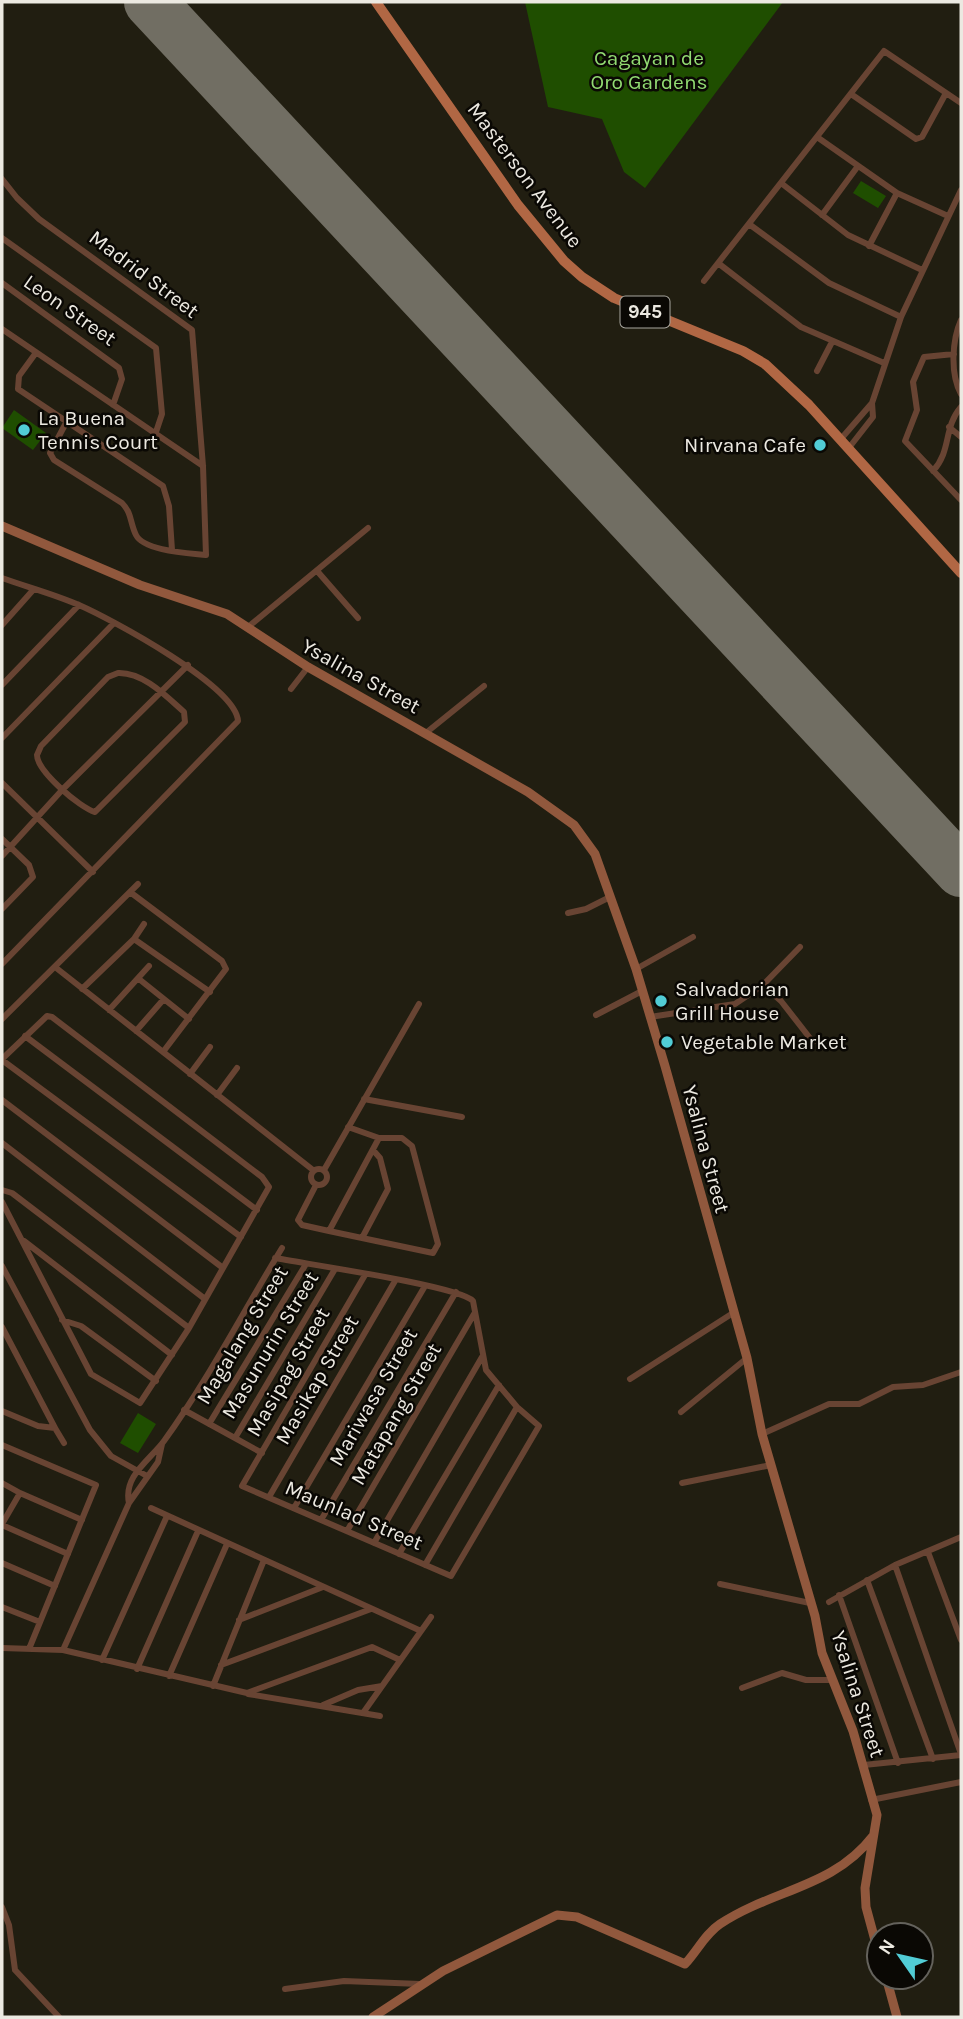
<svg xmlns="http://www.w3.org/2000/svg" width="963" height="2019" font-family="Karla,sans-serif">
	<style>
		.green { fill: #1f4e00 }
		.lines { fill: none; stroke-linecap: round; stroke-linejoin: round }
		.runway { stroke: #716e63; stroke-width: 52 }
		.street { stroke: #684433; stroke-width: 6 }
		.secondary { stroke: #91583d; stroke-width: 9 }
		.primary { stroke: #b16744; stroke-width: 10 }
		.poi-dot { fill: #51ccd5; stroke: #0a0804; stroke-width: 2.5 }
		.labels { text-anchor: middle; dominant-baseline: central; stroke-width: 5; stroke-linejoin: round; paint-order: stroke }
		.shield { fill: #0a0804; stroke: #a8a69f; stroke-width: 2 }
		.shield-label { font-size: 19px; font-weight: bold; fill: #ece9e1 }
		.park-label { font-size: 21px; fill: #92db72; stroke: #0a0804 }
		.street-label { font-size: 21px; fill: #ece9e1; stroke: #0a0804 }
		.poi-label { font-size: 21px; fill: #ece9e1; stroke: #0a0804; text-anchor: start }
	</style>
	<rect width="100%" height="100%" fill="#211e11"/>
	<path class="green" d="M525,2H783L645,188L624,172L602,119L548,107Z
		M861,181L886,196L878,208L853,193Z
		M14,410L46,433L33,450L2,428Z
		M138,1413L156,1424L138,1453L120,1443Z"/>
	<g class="lines">
		<path class="runway" d="M150,2L961,871"/>
		<path class="street" d="M851,94L916,139L922,137L946,93
			M817,137L897,193L948,216
			M2,179L17,198L39,219L192,330L203,466L206,555C189,553 144,551 136,535C130,523 132,513 122,503L54,460L50,453L67,421
			M781,183L848,235L922,270
			M822,215L858,166
			M749,224L829,283L901,317
			M2,238L156,348L162,414L156,432
			M869,246L897,193
			M718,263L801,327L884,363
			M704,281L884,51L961,103
			M2,283L119,368L122,379L113,405
			M961,320C952,340 950,374 961,394
			M2,329L203,466
			M35,354L19,376L18,389L163,486L169,506L172,550
			M954,354L924,357L913,382L917,410L905,441L961,500
			M817,371L832,342
			M949,427L961,437
			M840,440L872,403L901,317L961,190
			M848,449L873,417L872,403
			M933,471C952,450 943,428 961,407
			M318,572L358,618
			M2,578C27,587 54,594 79,605C111,619 236,686 238,721L2,964
			M2,625L34,589
			M248,627L368,528
			M118,673C143,672 166,696 184,712L185,722L95,812C80,808 37,771 37,755L41,746L108,677Z
			M2,685L79,605
			M291,689L308,667
			M427,732L484,686
			M2,738L114,623
			M2,783L93,872
			M2,839L29,865L33,877L2,909
			M2,856L63,789L188,665
			M130,892L222,961L226,969L163,1052
			M568,913L586,909L610,897
			M134,939L210,992
			M55,967L313,1170
			M636,969L693,937
			M139,979L189,1019
			M763,985L781,1001L813,1042
			M82,989L134,939L144,924
			M109,1010L149,966
			M596,1015L642,991
			M650,1017L735,1004L763,985L800,947
			M2,1019L138,884
			M136,1031L163,1000
			M25,1036L257,1210
			M2,1059L47,1016L52,1017L262,1177L269,1187L189,1328L140,1403L91,1374L2,1202
			M2,1060L241,1237
			M190,1074L210,1047
			M217,1095L237,1068
			M364,1099L462,1117
			M2,1100L223,1268
			M2,1143L205,1299
			M373,1150L380,1158L388,1189L362,1238L433,1253L438,1244L412,1146L402,1138H379
			M311 1177a8 8 0 1 1 16 0a8 8 0 1 1-16 0Z
			M324,1170L419,1004
			M316,1185L298,1220L302,1225L329,1231L379,1138L348,1127
			M2,1190L12,1193L189,1328
			M329,1231L362,1238
			M24,1241L172,1355
			M275,1258C306,1264 459,1286 473,1301L486,1370L517,1407L539,1426L451,1576L242,1486L365,1275
			M2,1266L90,1430L111,1456L147,1476
			M62,1320L81,1326L156,1381
			M2,1327L55,1428L38,1426L2,1411
			M630,1379L733,1313
			M184,1410L262,1453
			M681,1412L747,1358
			M209,1424L306,1264
			M55,1428L64,1443
			M762,1434L829,1404H859L893,1387L923,1385L961,1372
			M235,1438L335,1269
			M2,1445L96,1485L29,1649
			M2,1483L20,1493
			M682,1483L771,1465
			M269,1497L395,1281
			M129,1503C123,1476 150,1460 164,1441C208,1380 243,1312 282,1248
			M151,1508L421,1631
			M294,1508L425,1286
			M321,1520L456,1292
			M2,1524L20,1493L82,1520
			M2,1525L68,1554
			M347,1531L474,1314
			M374,1543L482,1357
			M928,1552L961,1640
			M399,1554L499,1385
			M2,1563L55,1586
			M425,1565L517,1407
			M895,1565L961,1754
			M867,1580L933,1759
			M720,1584L810,1603
			M839,1595L898,1763
			M829,1602L895,1565L961,1537
			M2,1607L40,1622
			M239,1620L323,1587
			M2,1648L63,1650L247,1693L372,1647L400,1660
			M63,1650L129,1503L158,1462L162,1444
			M102,1660L167,1516
			M221,1665L371,1609
			M137,1669L198,1531
			M169,1676L227,1544
			M213,1686L264,1560
			M742,1688L782,1673L806,1680H832
			M248,1694L380,1716
			M323,1705L358,1690L382,1686
			M363,1713L431,1617
			M864,1765L961,1755
			M871,1800L961,1782
			M2,1907L9,1925L15,1970L59,2017
			M285,1989L344,1981L420,1984"/>
		<path class="secondary" d="M2,526L140,585L227,614L308,667L528,792L574,825L595,854L636,969L665,1066L747,1358L762,1434L815,1616L822,1653L853,1731L877,1815L865,1888L866,1907L879,1955
			M886,1977L897,2017
			M373,2017L443,1971L557,1915L577,1917L685,1964C698,1950 705,1934 720,1924C773,1889 833,1888 873,1836"/>
		<path class="primary" d="M376,2L518,205L564,261L582,277L614,298L743,351L765,364L809,405L961,573"/>
	</g>
	<g class="poi-dot">
		<circle cx="24" cy="430" r="7"/>
		<circle cx="820" cy="445" r="7"/>
		<circle cx="661" cy="1001" r="7"/>
		<circle cx="667" cy="1042" r="7"/>
	</g>
	<g class="labels">
		<rect class="shield" x="620.5" y="296.5" width="49" height="31" rx="5"/>
		<g class="shield-label">
			<text x="645" y="312">945</text>
		</g>
		<g class="park-label">
			<text x="649" y="58">Cagayan de<tspan x="649" dy="24">Oro Gardens</tspan></text>
		</g>
		<g class="street-label">
			<text transform="translate(525 175) rotate(53)">Masterson Avenue</text>
			<text transform="translate(144 274) rotate(37)">Madrid Street</text>
			<text transform="translate(70 310) rotate(35)">Leon Street</text>
			<text transform="translate(361 676) rotate(29)">Ysalina Street</text>
			<text transform="translate(706 1149) rotate(75)">Ysalina Street</text>
			<text transform="translate(242 1335) rotate(-59)">Magalang Street</text>
			<text transform="translate(270 1345) rotate(-59)">Masunurin Street</text>
			<text transform="translate(288 1372) rotate(-60)">Masipag Street</text>
			<text transform="translate(317 1380) rotate(-60)">Masikap Street</text>
			<text transform="translate(373 1397) rotate(-60)">Mariwasa Street</text>
			<text transform="translate(396 1414) rotate(-60)">Matapang Street</text>
			<text transform="translate(354 1515) rotate(23)">Maunlad Street</text>
			<text transform="translate(858 1694) rotate(72)">Ysalina Street</text>
		</g>
		<g class="poi-label">
			<text x="38" y="418">La Buena<tspan x="38" dy="24">Tennis Court</tspan></text>
			<text x="806" y="445" text-anchor="end">Nirvana Cafe</text>
			<text x="675" y="989">Salvadorian<tspan x="675" dy="24">Grill House</tspan></text>
			<text x="681" y="1042">Vegetable Market</text>
		</g>
	</g>
	<rect width="963" height="2019" fill="none" stroke="#ece9e1" stroke-width="7"/>
	<g transform="translate(900 1956) rotate(304)"><circle r="33" fill="#0a0804" stroke="#64625c" stroke-width="2"/>
	<path d="M0-5L12 26L0 18L-12 26Z" fill="#51ccd5"/>
	<text y="-10" font-size="19" font-weight="bold" text-anchor="middle" fill="#ece9e1">N</text>
	</g>
</svg>
